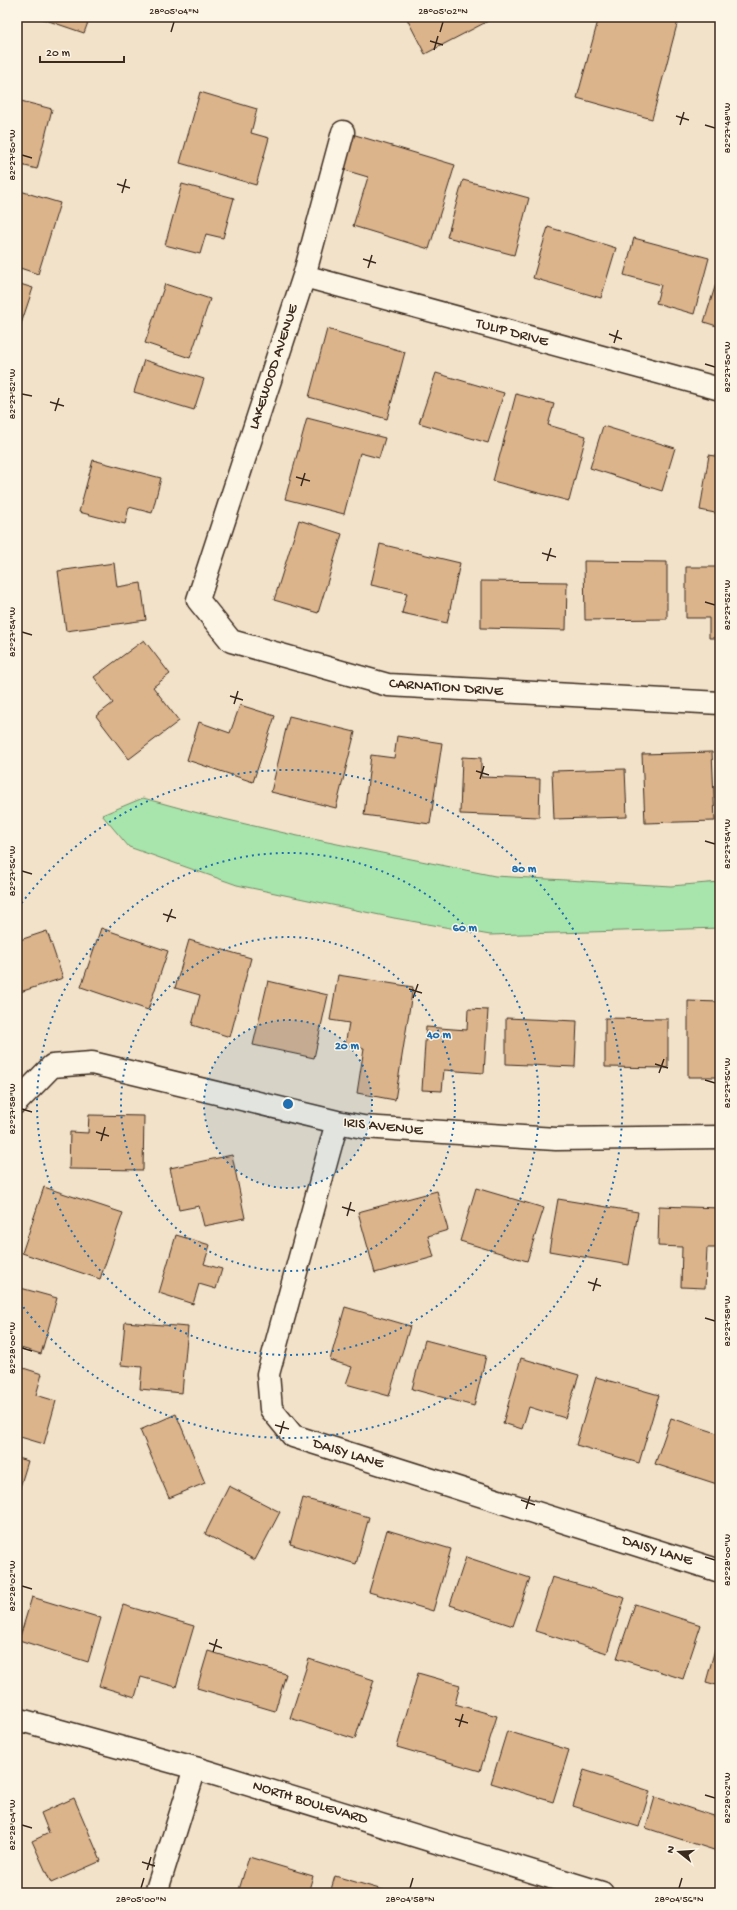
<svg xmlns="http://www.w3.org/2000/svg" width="737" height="1910" font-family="'Gochi Hand',sans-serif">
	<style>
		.green { fill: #a7e5ac; stroke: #718865 }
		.building { fill: #dbb48c; stroke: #3b2a1e }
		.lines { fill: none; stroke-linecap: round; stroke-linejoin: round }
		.minor-casing { stroke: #3b2a1e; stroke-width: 25 }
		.minor { stroke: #fcf5e5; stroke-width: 22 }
		.ticks { fill: none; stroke: #3b2a1e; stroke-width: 1.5 }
		.ring { fill: none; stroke: #1f6fb2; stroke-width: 2; stroke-dasharray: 2 4 }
		.labels { text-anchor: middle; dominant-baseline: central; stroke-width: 3; stroke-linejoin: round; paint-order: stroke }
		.street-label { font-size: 15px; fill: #3b2a1e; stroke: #fcf5e5 }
		.centre { fill: #1f6fb2; stroke: #fcf5e5; stroke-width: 2 }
		.ring-label { font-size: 12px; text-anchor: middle; font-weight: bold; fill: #1f6fb2; stroke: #fcf5e5; stroke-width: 3; stroke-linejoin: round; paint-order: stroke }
		.neatline { fill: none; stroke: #3b2a1e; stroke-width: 1.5 }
		.ticks-label { font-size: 10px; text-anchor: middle; fill: #3b2a1e }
	</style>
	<rect width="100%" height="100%" fill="#f2e2ca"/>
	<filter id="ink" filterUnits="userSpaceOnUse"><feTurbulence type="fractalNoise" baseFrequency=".025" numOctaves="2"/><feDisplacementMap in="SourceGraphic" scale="8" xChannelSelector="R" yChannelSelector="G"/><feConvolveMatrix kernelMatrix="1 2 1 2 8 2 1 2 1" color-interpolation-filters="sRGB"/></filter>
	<g filter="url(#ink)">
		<path class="green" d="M143,798L198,813L293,835L495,876L671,886L720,882V928L490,935L394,918L237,885L129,847L102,815Z"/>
		<path class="building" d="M37,17H90L84,33Z
			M406,17H489L490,20L425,54Z
			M599,17H679L652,119L577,98Z
			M200,92L257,109L251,133L269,138L256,185L180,163Z
			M17,100L52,109L37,169L17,164Z
			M352,134L455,165L429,249L353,226L368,177L341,169Z
			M463,180L529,198L514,255L447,237Z
			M182,184L234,198L223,238L206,234L200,254L165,245Z
			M17,190L60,203L38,274L17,267Z
			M548,227L616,248L601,298L533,278Z
			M634,238L709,258L694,314L656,303L661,285L624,275Z
			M720,271V327L704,322Z
			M17,283L33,288L17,336Z
			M165,284L210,299L190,358L145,343Z
			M327,329L405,352L387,419L309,397Z
			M144,360L204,379L194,410L134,392Z
			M436,373L504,393L488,443L419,423Z
			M516,394L554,404L548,425L586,436L569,501L493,481Z
			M307,418L385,438L379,458L360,453L344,514L285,499Z
			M603,426L675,448L662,491L590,468Z
			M709,455L720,457V514L700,510Z
			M93,460L161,478L152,513L129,507L125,524L79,512Z
			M299,520L342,534L318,613L274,600Z
			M380,544L460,563L447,623L402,613L407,593L371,585Z
			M584,561L667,562V619L585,620Z
			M114,563L117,587L141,583L146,620L66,631L58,571Z
			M686,567H720V638H709V618H686Z
			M481,581L567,582L566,630L481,628Z
			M144,640L170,674L153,687L179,721L129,759L96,716L113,703L94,677Z
			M240,705L275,716L253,782L187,760L199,722L230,733Z
			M289,716L355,732L336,808L271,792Z
			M397,736L442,743L430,824L364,815L371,755L394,758Z
			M712,752L715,821L645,823L642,754Z
			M462,757L481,758V777L540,779L539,817L460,814Z
			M625,769L627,817L554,819L552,771Z
			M101,928L168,951L148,1010L81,987Z
			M47,931L63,978L17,993V941Z
			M189,940L251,958L230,1037L192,1025L200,995L175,988Z
			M338,975L413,987L395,1100L357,1093L364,1048L345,1045L349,1023L330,1020Z
			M268,981L328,995L314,1058L253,1045Z
			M688,1001L720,1002L719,1077H688Z
			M468,1009L488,1010L484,1073L444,1070L442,1091L422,1090L426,1027L467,1030Z
			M506,1018L577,1021L575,1067L506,1064Z
			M605,1018L668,1019V1068L605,1067Z
			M89,1115L144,1116L143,1170L69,1169L70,1132L88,1133Z
			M232,1155L245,1218L204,1226L199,1206L179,1210L170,1168Z
			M44,1187L123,1213L100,1279L22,1253Z
			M476,1188L544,1208L527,1261L460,1241Z
			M437,1191L448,1230L428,1236L434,1257L375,1273L358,1212Z
			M558,1199L638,1212L629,1265L549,1251Z
			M659,1206L720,1208V1248H707L705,1288L681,1287L682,1247L658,1246Z
			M176,1235L210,1245L204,1264L222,1269L216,1289L199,1284L193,1304L159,1293Z
			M17,1287L57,1298L41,1354L17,1347Z
			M345,1307L410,1326L389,1396L346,1384L352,1367L330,1360Z
			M125,1322L188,1327L182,1393L140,1389L142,1367L121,1365Z
			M425,1340L486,1356L474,1406L412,1389Z
			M521,1358L579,1375L565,1418L529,1407L522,1429L503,1423Z
			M17,1366L42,1374L36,1395L56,1401L44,1444L17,1436Z
			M596,1377L659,1395L639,1463L576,1445Z
			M176,1414L205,1483L169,1498L140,1430Z
			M671,1418L720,1434V1485L655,1464Z
			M17,1458L28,1461L17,1497Z
			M229,1486L280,1512L255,1560L205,1534Z
			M303,1498L369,1517L356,1564L290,1544Z
			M387,1530L451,1549L433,1611L369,1592Z
			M466,1557L530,1578L513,1626L450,1605Z
			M552,1577L625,1598L607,1653L535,1631Z
			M32,1597L101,1618L88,1662L19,1640Z
			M635,1604L701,1625L683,1679L617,1658Z
			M123,1605L194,1626L176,1687L141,1677L135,1697L99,1686Z
			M717,1642H720V1686L706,1682Z
			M208,1651L286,1674L275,1711L197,1688Z
			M309,1659L374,1680L355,1739L290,1718Z
			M418,1673L460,1685L455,1704L497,1716L480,1771L397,1747Z
			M507,1731L569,1750L553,1802L491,1783Z
			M584,1770L650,1791L639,1827L573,1806Z
			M655,1797L720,1818V1852L646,1828Z
			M74,1798L101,1861L51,1883L32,1841L49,1833L41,1813Z
			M249,1857L313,1876L308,1893H238Z
			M335,1876L390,1892L330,1893Z"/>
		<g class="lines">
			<defs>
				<path id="minor" d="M343,132L304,276L198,600L231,641L388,685L720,703
					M304,276L720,389
					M17,1102L52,1066L92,1063L337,1122L363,1127L556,1139L720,1137
					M337,1122L268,1374L271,1409L293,1436L720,1571
					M17,1719L195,1768L602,1893
					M156,1893L195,1768"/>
			</defs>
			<use href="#minor" class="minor-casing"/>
			<use href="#minor" class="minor"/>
		</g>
	</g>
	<path class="ticks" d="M171,32L174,22M440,32L443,22M430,41L443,45M434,50L438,36M676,116L689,120M680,125L684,112M705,125L715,128M22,155L32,158M117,184L130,188M122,193L126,179M363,259L376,263M368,268L372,255M609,334L622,339M614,343L618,330M705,364L715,367M22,394L32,396M50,402L64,406M55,411L59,398M296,477L310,481M301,486L305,473M542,553L556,557M547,561L551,548M705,602L715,605M22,632L32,635M230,696L243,700M234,704L238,691M476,771L489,775M480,779L484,766M705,841L715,844M22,871L32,874M163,914L176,918M167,922L172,909M409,989L422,993M413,998L418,984M655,1064L668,1068M659,1073L664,1059M705,1080L715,1083M22,1109L32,1112M96,1132L109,1136M101,1141L105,1127M342,1207L355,1211M347,1216L351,1202M588,1282L601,1286M593,1291L597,1278M705,1318L715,1321M22,1348L32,1351M275,1425L289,1429M280,1434L284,1421M521,1500L535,1505M526,1509L530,1496M705,1557L715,1560M22,1586L32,1589M209,1643L222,1648M213,1652L217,1639M455,1719L468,1723M459,1727L463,1714M705,1795L715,1798M22,1825L32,1828M142,1862L155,1866M147,1870L151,1857M141,1888L144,1878M410,1888L413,1878M679,1888L682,1878"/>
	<circle cx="288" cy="1104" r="84" fill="#1f6fb2" fill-opacity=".12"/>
	<g class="ring">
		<circle cx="288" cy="1104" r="84"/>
		<circle cx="288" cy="1104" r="167"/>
		<circle cx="288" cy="1104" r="251"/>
		<path d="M18 908A334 334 0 1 1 18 1300"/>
	</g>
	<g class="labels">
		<g class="street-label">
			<text transform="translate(512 333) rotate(15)">TULIP DRIVE</text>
			<text transform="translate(274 367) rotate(-72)">LAKEWOOD AVENUE</text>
			<text transform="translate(446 688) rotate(4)">CARNATION DRIVE</text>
			<text transform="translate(383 1127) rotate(6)">IRIS AVENUE</text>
			<text transform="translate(348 1454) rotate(17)">DAISY LANE</text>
			<text transform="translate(657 1551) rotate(17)">DAISY LANE</text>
			<text transform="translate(310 1803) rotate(17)">NORTH BOULEVARD</text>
		</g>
	</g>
	<circle cx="288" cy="1104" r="6" class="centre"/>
	<g class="ring-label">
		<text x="524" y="872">80 m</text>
		<text x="465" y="931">60 m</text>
		<text x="439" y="1038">40 m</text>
		<text x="347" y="1049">20 m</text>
	</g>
	<rect width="737" height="1910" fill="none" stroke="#fcf5e5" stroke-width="44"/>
	<g transform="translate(679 1852) rotate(287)" stroke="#fcf5e5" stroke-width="3" paint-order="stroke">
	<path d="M0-3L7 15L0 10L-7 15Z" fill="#3b2a1e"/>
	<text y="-6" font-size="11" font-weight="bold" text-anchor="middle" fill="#3b2a1e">N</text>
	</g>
	<path d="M40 56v6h84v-6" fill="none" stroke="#3b2a1e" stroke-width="2"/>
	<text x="46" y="56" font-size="12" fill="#3b2a1e" stroke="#fcf5e5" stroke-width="3" paint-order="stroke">20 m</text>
	<rect x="22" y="22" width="693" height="1866" class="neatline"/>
	<g class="ticks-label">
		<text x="174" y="14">28°05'04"N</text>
		<text x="443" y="14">28°05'02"N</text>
		<text transform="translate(726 128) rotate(-90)" y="4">82°27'48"W</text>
		<text transform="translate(11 155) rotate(-90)" y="4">82°27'50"W</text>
		<text transform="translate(726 367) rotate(-90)" y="4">82°27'50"W</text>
		<text transform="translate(11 394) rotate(-90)" y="4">82°27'52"W</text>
		<text transform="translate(726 605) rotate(-90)" y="4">82°27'52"W</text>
		<text transform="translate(11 632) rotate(-90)" y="4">82°27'54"W</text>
		<text transform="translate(726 844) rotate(-90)" y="4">82°27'54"W</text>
		<text transform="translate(11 871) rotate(-90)" y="4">82°27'56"W</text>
		<text transform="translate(726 1083) rotate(-90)" y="4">82°27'56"W</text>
		<text transform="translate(11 1109) rotate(-90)" y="4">82°27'58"W</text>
		<text transform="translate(726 1321) rotate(-90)" y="4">82°27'58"W</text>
		<text transform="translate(11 1348) rotate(-90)" y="4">82°28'00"W</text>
		<text transform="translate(726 1560) rotate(-90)" y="4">82°28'00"W</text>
		<text transform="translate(11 1586) rotate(-90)" y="4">82°28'02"W</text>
		<text transform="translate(726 1798) rotate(-90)" y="4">82°28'02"W</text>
		<text transform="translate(11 1825) rotate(-90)" y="4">82°28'04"W</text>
		<text x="141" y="1902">28°05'00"N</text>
		<text x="410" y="1902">28°04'58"N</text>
		<text x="679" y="1902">28°04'56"N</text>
	</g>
</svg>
